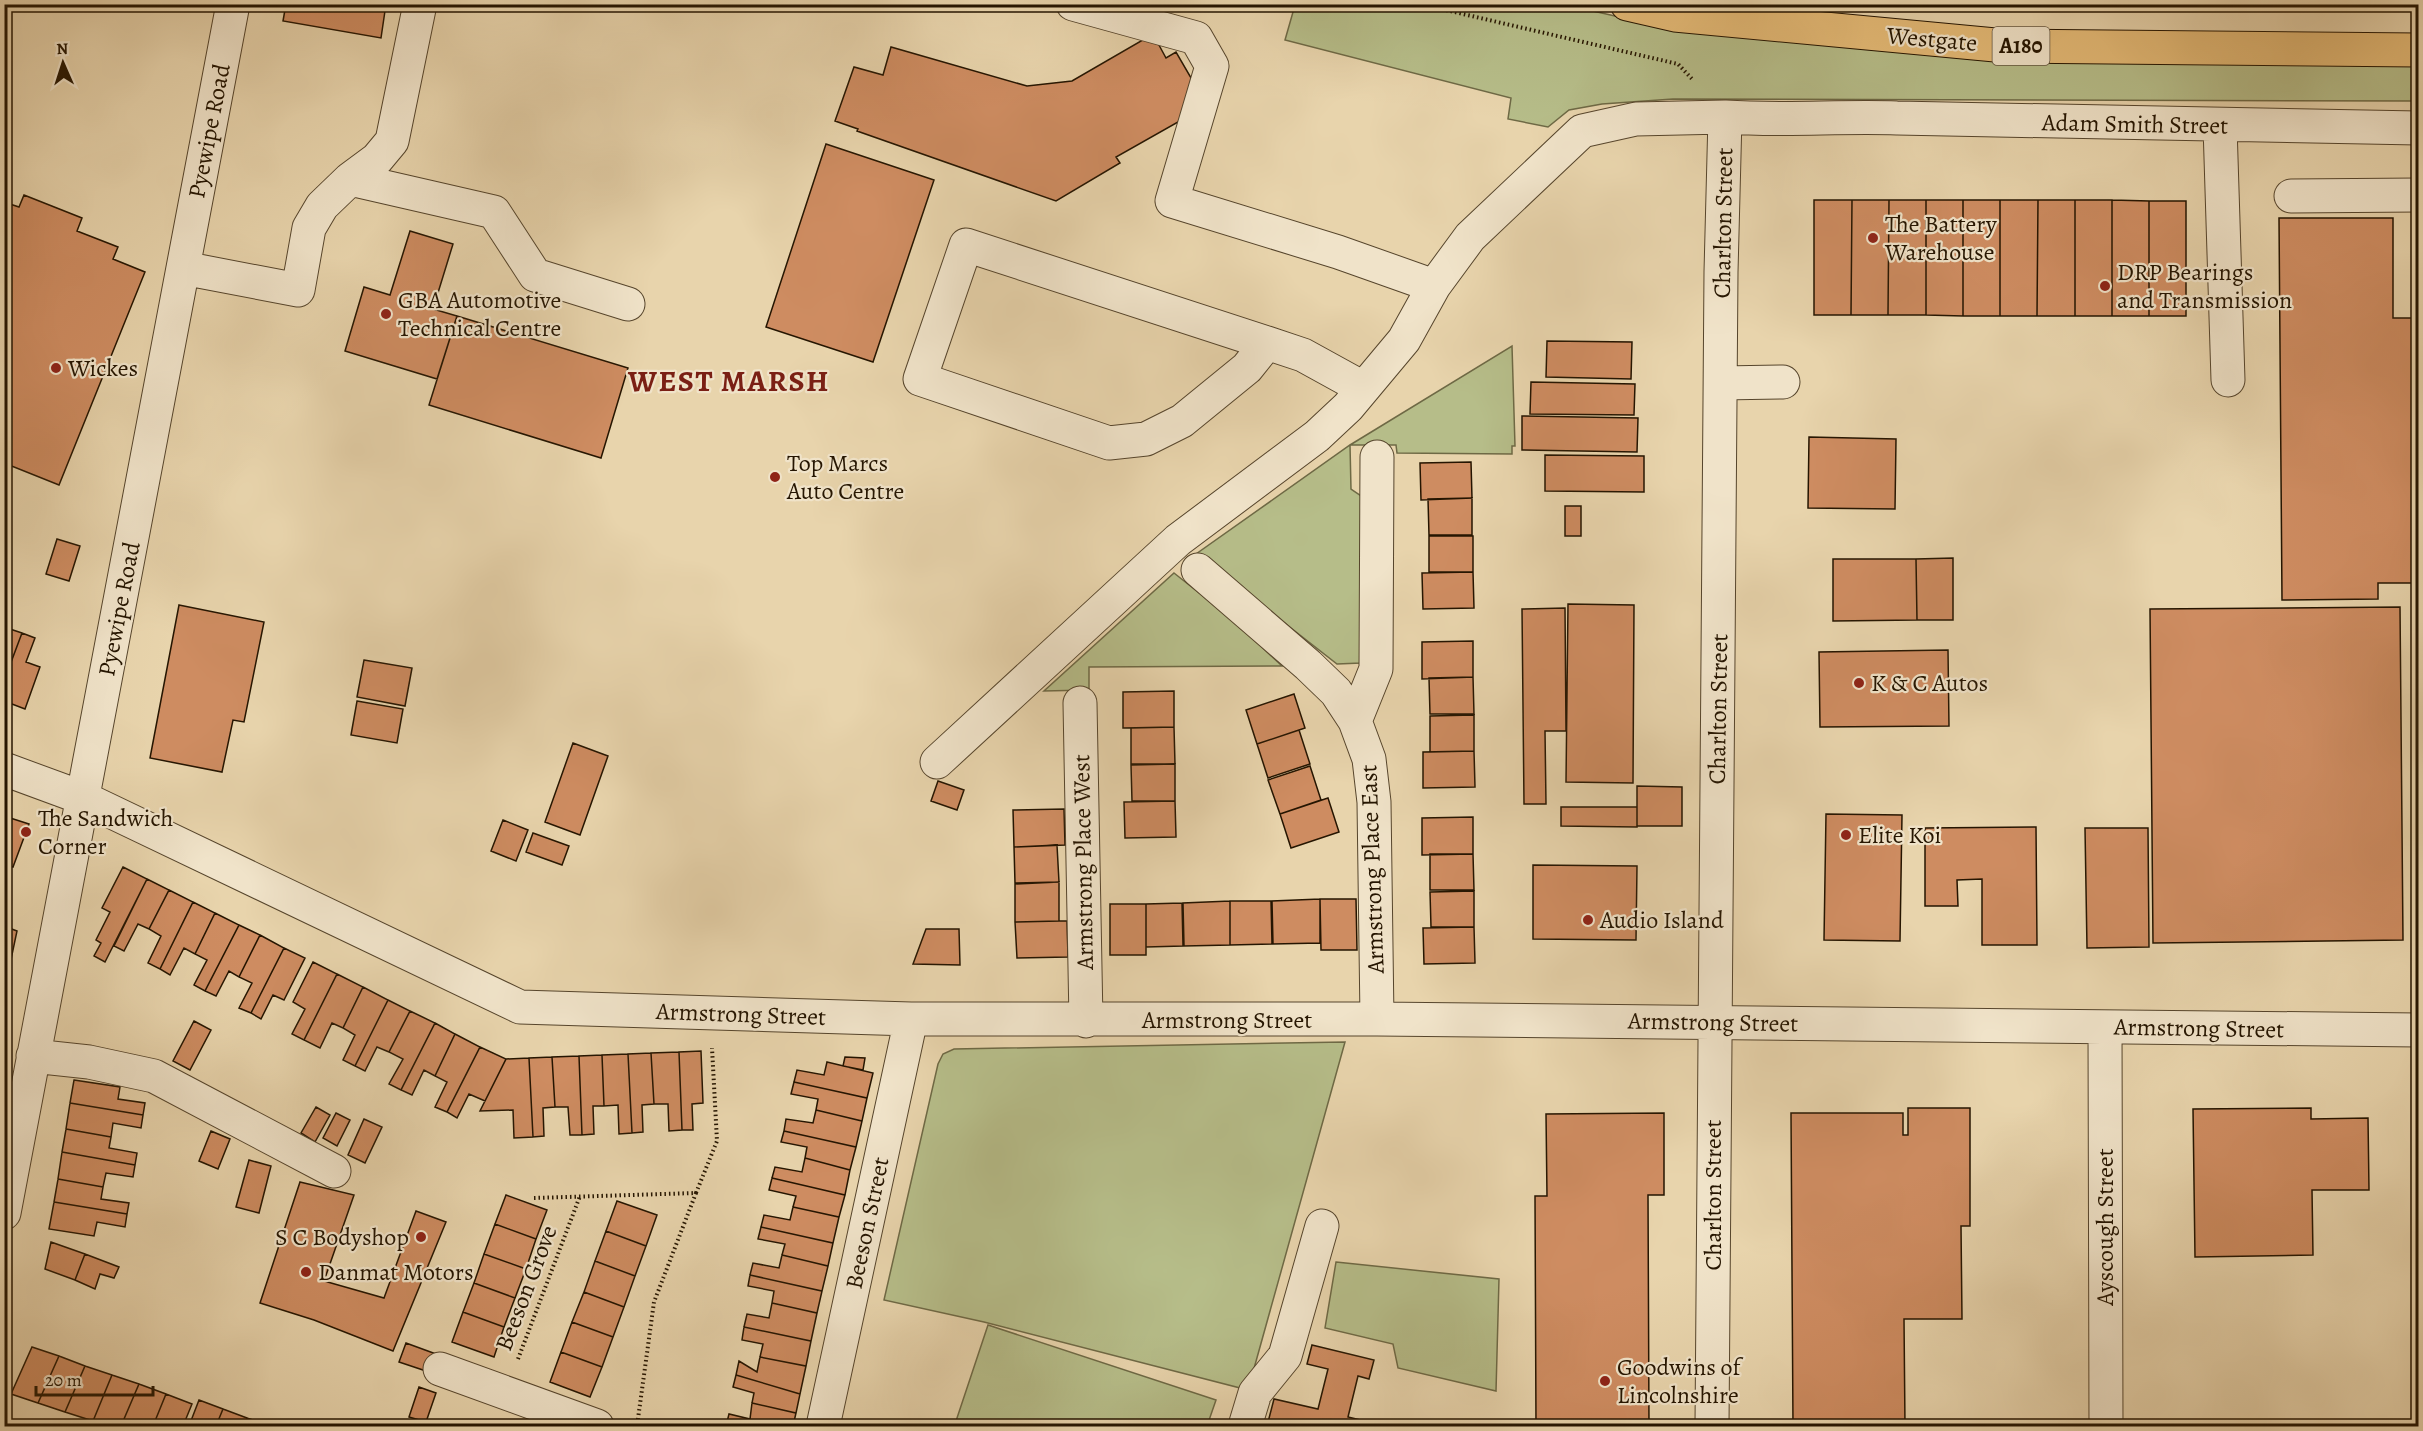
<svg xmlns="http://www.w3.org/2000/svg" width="2423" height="1431" font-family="Alegreya,serif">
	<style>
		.green { fill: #b6bd89; stroke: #6e6945; stroke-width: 1.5 }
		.building { fill: #ce8c61; stroke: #251501; stroke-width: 1.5 }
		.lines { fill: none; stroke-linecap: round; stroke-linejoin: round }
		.minor-casing { stroke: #56452c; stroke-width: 35 }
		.highway-casing { stroke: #251501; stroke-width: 35 }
		.path { stroke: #251501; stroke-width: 4; stroke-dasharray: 1.5 3; stroke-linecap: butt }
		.minor { stroke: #f0e3c9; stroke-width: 33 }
		.highway { stroke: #e4ba76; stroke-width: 33 }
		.poi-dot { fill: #8f2418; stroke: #f0e3c9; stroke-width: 2 }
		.labels { text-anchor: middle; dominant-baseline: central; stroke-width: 4.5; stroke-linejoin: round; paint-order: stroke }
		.shield { fill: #f0e3c9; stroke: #62533d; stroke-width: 1.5 }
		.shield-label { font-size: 22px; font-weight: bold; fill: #251501 }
		.street-label { font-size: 24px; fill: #251501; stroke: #f0e3c9 }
		.poi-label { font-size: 24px; fill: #251501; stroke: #f0e3c9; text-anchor: start }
		.district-label { font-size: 30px; font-weight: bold; letter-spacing: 1.5px; fill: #7a1f14; stroke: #f0e3c9 }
	</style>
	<rect width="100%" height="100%" fill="#e8d4ac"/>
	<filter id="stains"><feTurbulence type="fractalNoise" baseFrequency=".00333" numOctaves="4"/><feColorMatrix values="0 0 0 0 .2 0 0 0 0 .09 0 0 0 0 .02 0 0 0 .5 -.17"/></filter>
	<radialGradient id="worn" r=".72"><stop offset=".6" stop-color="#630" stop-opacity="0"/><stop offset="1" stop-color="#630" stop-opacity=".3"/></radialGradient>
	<path class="green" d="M1562,4L1659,26L2418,62V101L1673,99L1602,104L1569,110L1548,127L1508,119L1511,98L1285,40L1295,5Z
		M1512,346L1515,446H1512V454L1397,453L1396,445H1350L1351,489L1361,496V663L1337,664L1196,554L1350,445Z
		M1174,573L1232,619L1282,666L1089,667V690L1044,691Z
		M1345,1042L1248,1390L984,1322L884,1300L938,1064L943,1054L954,1049Z
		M1336,1262L1499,1279L1496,1391L1398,1368L1393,1344L1325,1328Z
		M988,1325L1216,1400L1207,1426H972L956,1421Z"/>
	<path class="building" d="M286,4H386L381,38L283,21Z
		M1153,34L1166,58L1176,52L1201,95L1194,113L1116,157L1120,163L1056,201L857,131L858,129L835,121L854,67L883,75L891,47L1027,86L1072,81Z
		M826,144L934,180L873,362L766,327Z
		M24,195L82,218L77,231L118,247L113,259L145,272L59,485L4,463V202L19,207Z
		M1814,200H1852L1851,315H1814Z
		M1852,200H1889L1888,315H1851Z
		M1889,200H1926V315H1888Z
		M1926,200H1963V316L1926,315Z
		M1963,200H2000V316H1963Z
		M2000,200H2038L2037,316H2000Z
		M2038,200H2075V316H2037Z
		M2075,200H2112V316H2075Z
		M2112,200L2149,201V316H2112Z
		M2149,201H2186V316H2149Z
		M2279,218H2393V318H2418V583H2378V599L2282,600Z
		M410,231L453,244L433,309L457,316L437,379L345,351L364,287L390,295Z
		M457,316L628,368L601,458L429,405Z
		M1547,341L1632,342L1631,379L1546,377Z
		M1531,382L1635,384L1634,415L1530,414Z
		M1522,416L1638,418L1637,452L1522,450Z
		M1809,437L1896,439L1895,509L1808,508Z
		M1545,455L1644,456V492L1545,491Z
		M1471,462L1472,498L1421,500L1420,463Z
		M1472,498V535H1429L1428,499Z
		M1565,506H1581V536H1565Z
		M1429,536H1473V572H1429Z
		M57,539L80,546L69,581L46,574Z
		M1953,558V620H1917L1916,559Z
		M1833,559H1916L1917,620L1833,621Z
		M1473,572L1474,608L1423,609L1422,573Z
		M1568,604L1634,605L1633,783L1566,782Z
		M179,605L264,622L244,722L233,720L222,772L150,758Z
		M2400,607L2403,940L2153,943L2150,609Z
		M1565,608L1566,731H1545L1546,804H1524L1522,609Z
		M10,629L22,633L4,681V644Z
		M22,633L35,638L26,662L40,667L25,709L4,701V681Z
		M1473,641V677L1422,679V642Z
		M1948,650L1949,726L1820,727L1819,652Z
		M364,660L412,668L405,706L357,697Z
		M1473,677L1474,714H1430L1429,678Z
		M1174,691V727L1123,728V692Z
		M1294,694L1305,728L1257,744L1246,710Z
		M357,701L403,709L397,743L351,735Z
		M1474,715V751L1430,752V716Z
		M1174,727L1175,764H1131V728Z
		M1299,730L1310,764L1268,778L1257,744Z
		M573,743L608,756L580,835L545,822Z
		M1474,751L1475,787L1423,788V752Z
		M1175,764V801H1132L1131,765Z
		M1310,766L1321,800L1280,814L1268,780Z
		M938,781L964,790L957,810L931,801Z
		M1637,786L1682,787V826H1637Z
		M1328,798L1339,832L1291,848L1280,814Z
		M1175,801L1176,837L1125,838L1124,802Z
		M1561,807H1637V827L1561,826Z
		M1064,809L1065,845L1014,847L1013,810Z
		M1826,814L1902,815L1900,941L1824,940Z
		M4,816L29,824L13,867L4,864Z
		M1473,817V854L1422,855V818Z
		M503,820L528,830L516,861L491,851Z
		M2036,827L2037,945H1982V879L1957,880L1958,906H1925V828Z
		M2085,828H2148L2149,947L2087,948Z
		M533,833L569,846L562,865L526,852Z
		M1057,845L1059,882L1015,883L1014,847Z
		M1430,854H1473L1474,890H1430Z
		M1533,865L1637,866L1636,940L1533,939Z
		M123,867L147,879L105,962L94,956L101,943L96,940L110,912L102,908Z
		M147,879L169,890L149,929L138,924L124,951L114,946Z
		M1059,882V921L1015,922V884Z
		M169,890L193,902L160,969L148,963L161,936L149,929Z
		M1474,891V927H1431L1430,892Z
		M1320,899H1356L1357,950H1321Z
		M1320,899V943L1273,944L1272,901Z
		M1230,901V945L1184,946L1183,903Z
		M1230,901H1271L1272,944L1230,945Z
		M193,902L215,913L195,954L184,948L170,975L160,969Z
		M1182,903L1183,946L1146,947V904Z
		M1110,904H1146V955H1110Z
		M215,913L239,925L205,991L194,985L207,960L195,954Z
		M1059,921H1067L1068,957L1017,958L1015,922Z
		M239,925L260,935L239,977L229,971L216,996L205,991Z
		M4,926L17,931L9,969L4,967Z
		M1474,927L1475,963L1424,964L1423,928Z
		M926,929H959L960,965L913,964Z
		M260,935L284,948L251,1013L239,1008L252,983L239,977Z
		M284,948L305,958L284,1000L273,995L261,1019L251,1013Z
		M313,962L337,974L304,1040L292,1034L305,1009L293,1002Z
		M337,974L363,987L343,1028L332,1023L320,1048L304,1040Z
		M363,987L388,1000L355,1066L343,1060L355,1035L343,1028Z
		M388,1000L410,1011L389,1052L377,1047L365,1071L355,1066Z
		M410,1011L435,1023L401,1090L389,1084L403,1059L389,1052Z
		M194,1021L211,1030L190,1070L173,1061Z
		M435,1023L455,1034L435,1076L424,1070L412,1095L401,1090Z
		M455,1034L480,1047L447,1112L435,1107L447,1082L435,1076Z
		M480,1047L506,1059L485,1101L469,1094L457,1118L447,1112Z
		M701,1051L703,1103L692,1104L693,1130H682L679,1052Z
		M679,1052L682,1130L669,1131L668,1104H654L651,1053Z
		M651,1053L654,1104L642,1105L643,1132L632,1133L628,1054Z
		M628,1054L632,1133L619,1134L618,1105L604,1106L602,1055Z
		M602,1055L604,1106H593L594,1134L582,1135L579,1056Z
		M579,1056L582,1135H570L568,1107H555L552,1057Z
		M552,1057L555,1107L543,1108L544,1136L533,1137L529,1058Z
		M845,1057L865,1058L863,1070L843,1066Z
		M529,1058L533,1137L514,1138L513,1110L480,1111L506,1059Z
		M827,1062L873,1073L867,1098L794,1082L797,1070L824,1075Z
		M74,1080L120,1087L118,1099L145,1103L143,1115L70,1103Z
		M794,1082L867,1098L862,1121L816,1110L818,1099L791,1094Z
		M70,1103L143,1115L141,1128L113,1123L111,1137L66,1129Z
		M316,1107L330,1115L315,1142L301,1133Z
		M1908,1108H1970V1226H1961L1962,1319H1904L1905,1426H1793L1791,1113H1903V1135H1908Z
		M2311,1108V1119L2368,1118L2369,1190H2312L2313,1255L2195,1257L2193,1109Z
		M816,1110L862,1121L856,1147L784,1131L786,1119L813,1123Z
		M336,1113L350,1120L337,1146L323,1138Z
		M1664,1113V1195H1648L1649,1426H1536L1535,1196H1547L1546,1114Z
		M364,1119L382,1127L365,1163L348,1155Z
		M66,1129L111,1137L109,1148L137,1153L135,1165L62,1152Z
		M211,1131L230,1139L218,1169L199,1161Z
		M784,1131L856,1147L850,1170L805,1158L807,1147L781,1142Z
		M62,1152L135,1165L133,1177L106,1173L103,1187L58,1179Z
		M805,1158L850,1170L845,1195L772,1178L775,1167L802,1172Z
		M249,1160L271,1166L259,1213L236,1207Z
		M772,1178L845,1195L839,1217L793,1207L796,1196L769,1190Z
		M58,1179L103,1187L101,1199L129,1203L127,1214L54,1202Z
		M300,1182L354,1195L324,1281L384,1298L416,1211L446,1222L393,1351L314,1320L260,1303Z
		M506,1195L547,1210L536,1239L495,1224Z
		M617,1201L657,1215L646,1246L606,1231Z
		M54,1202L127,1214L125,1227L97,1222L94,1236L49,1229Z
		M793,1207L839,1217L833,1243L761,1227L764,1215L790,1220Z
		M495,1224L536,1239L526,1269L484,1254Z
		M761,1227L833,1243L828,1266L782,1255L785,1244L758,1239Z
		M606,1231L646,1246L635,1276L595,1261Z
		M51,1242L85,1254L75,1280L45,1269Z
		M85,1254L119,1267L114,1278L100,1274L95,1289L75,1280Z
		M484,1254L526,1269L515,1298L474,1283Z
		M782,1255L828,1266L822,1291L750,1275L753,1263L779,1268Z
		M595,1261L635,1276L624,1307L584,1292Z
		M750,1275L822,1291L817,1313L772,1303L774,1291L748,1286Z
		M474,1283L515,1298L504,1327L463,1312Z
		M584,1292L624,1307L613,1337L572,1322Z
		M772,1303L817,1313L811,1341L744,1327L747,1314L769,1318Z
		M463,1312L504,1327L494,1357L452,1342Z
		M572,1322L613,1337L602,1367L561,1352Z
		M744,1327L811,1341L806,1366L760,1357L763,1344L742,1340Z
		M406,1343L436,1354L429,1372L399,1362Z
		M1312,1345L1374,1360L1369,1379L1358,1376L1348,1417L1369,1422L1368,1426H1267L1274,1399L1318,1409L1328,1369L1307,1364Z
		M32,1347L59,1356L38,1403L11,1394Z
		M561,1352L602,1367L590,1397L550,1382Z
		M59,1356L85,1366L65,1412L38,1403Z
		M760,1357L806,1366L800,1394L736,1375L739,1361L757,1372Z
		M85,1366L112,1375L93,1421L65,1412Z
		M112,1375L139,1384L121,1426H107L93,1421Z
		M736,1375L800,1394L796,1413L752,1403L754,1393L733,1387Z
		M139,1384L166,1394L153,1426H121Z
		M419,1387L436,1393L426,1422L409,1417Z
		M166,1394L192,1404L183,1426H153Z
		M199,1400L223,1409L216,1426H189Z
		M752,1403L796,1413L793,1426H726L729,1414L750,1419Z
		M223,1409L247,1418L244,1426H216Z
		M247,1418L271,1426H244Z"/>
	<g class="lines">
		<defs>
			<path id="minor" d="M1073,4L1196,38L1212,66L1172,201L1338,252L1434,286
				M2220,126L2228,380
				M350,179L494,212L535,275L628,304
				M2291,196L2418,195
				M183,268L298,290L309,228L322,206L350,179L377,159L392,141L420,4
				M1267,343L1247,368L1182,421L1146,439L1109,443L920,379L966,245L1267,343L1303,355L1363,388
				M1721,383L1783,382
				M1377,457L1376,669L1355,721L1369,759L1374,802L1377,1019
				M1198,570L1308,665L1336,692L1355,721
				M1080,703L1086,1021
				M937,762L1178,540L1317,436L1348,407L1404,340L1434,286L1470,237L1582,131L1636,119L1725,117
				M4,769L83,798L520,1007L911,1019H1377L2418,1030
				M2105,1028L2106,1426
				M33,1056L89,1062L154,1076L334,1171
				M4,1213L233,4
				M440,1369L597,1426
				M823,1426L911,1019
				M1245,1426L1255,1393L1285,1356L1322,1226
				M1712,1426L1721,272L1725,117C1783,121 1840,116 1897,118C2071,122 2245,126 2418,128"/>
			<path id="highway" d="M1627,4L1675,15L2006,46L2418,50"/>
		</defs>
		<use href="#minor" class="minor-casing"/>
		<use href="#highway" class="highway-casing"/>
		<path class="path" d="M1420,4L1678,64L1693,80
			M696,1193L717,1141L712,1048
			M534,1198L696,1193L654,1302L637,1426
			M518,1359L580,1196"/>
		<use href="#minor" class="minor"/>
		<use href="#highway" class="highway"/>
	</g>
	<g class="poi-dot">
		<circle cx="1873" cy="238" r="6"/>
		<circle cx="2105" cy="286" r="6"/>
		<circle cx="386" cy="314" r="6"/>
		<circle cx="56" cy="368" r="6"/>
		<circle cx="775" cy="477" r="6"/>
		<circle cx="1859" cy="683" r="6"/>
		<circle cx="26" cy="832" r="6"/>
		<circle cx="1846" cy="835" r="6"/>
		<circle cx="1588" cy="920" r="6"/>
		<circle cx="421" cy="1237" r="6"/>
		<circle cx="306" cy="1272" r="6"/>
		<circle cx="1605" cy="1381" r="6"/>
	</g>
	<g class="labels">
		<rect class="shield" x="1992.5" y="27" width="57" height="38" rx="4.5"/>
		<g class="shield-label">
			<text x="2021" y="46">A180</text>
		</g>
		<g class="street-label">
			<text transform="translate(1932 39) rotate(5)">Westgate</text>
			<text transform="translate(2135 124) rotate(1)">Adam Smith Street</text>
			<text transform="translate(209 131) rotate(-79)">Pyewipe Road</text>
			<text transform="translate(1723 223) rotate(-89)">Charlton Street</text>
			<text transform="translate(119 609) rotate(-79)">Pyewipe Road</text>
			<text transform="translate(1718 709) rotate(-89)">Charlton Street</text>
			<text transform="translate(1083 862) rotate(-91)">Armstrong Place West</text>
			<text transform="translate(1372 869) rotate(-92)">Armstrong Place East</text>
			<text transform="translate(741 1014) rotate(2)">Armstrong Street</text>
			<text x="1227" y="1020">Armstrong Street</text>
			<text transform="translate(1713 1022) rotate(1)">Armstrong Street</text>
			<text transform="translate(2199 1028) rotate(1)">Armstrong Street</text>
			<text transform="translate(1713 1195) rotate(-90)">Charlton Street</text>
			<text transform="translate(867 1223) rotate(-78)">Beeson Street</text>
			<text transform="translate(2105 1227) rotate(-90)">Ayscough Street</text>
			<text transform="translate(526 1288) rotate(-69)">Beeson Grove</text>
		</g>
		<g class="poi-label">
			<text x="1885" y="224">The Battery<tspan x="1885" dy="28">Warehouse</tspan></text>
			<text x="2117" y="272">DRP Bearings<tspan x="2117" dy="28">and Transmission</tspan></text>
			<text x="398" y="300">GBA Automotive<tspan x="398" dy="28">Technical Centre</tspan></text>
			<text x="68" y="368">Wickes</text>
			<text x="787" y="463">Top Marcs<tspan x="787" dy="28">Auto Centre</tspan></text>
			<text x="1871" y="683">K &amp; C Autos</text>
			<text x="38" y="818">The Sandwich<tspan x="38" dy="28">Corner</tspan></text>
			<text x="1858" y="835">Elite Koi</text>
			<text x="1600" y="920">Audio Island</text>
			<text x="409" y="1237" text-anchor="end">S C Bodyshop</text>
			<text x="318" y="1272">Danmat Motors</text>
			<text x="1617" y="1367">Goodwins of<tspan x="1617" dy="28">Lincolnshire</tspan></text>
		</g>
		<g class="district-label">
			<text x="729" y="381">WEST MARSH</text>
		</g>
	</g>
	<rect width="2423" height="1431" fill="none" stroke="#e8d4ac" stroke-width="24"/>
	<rect x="6" y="6" width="2411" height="1419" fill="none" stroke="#251501" stroke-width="3"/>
	<rect x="12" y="12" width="2399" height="1407" fill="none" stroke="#251501" stroke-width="1.5"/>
	<g transform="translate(63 63) rotate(357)" stroke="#f0e3c9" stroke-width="4.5" paint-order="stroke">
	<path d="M0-4.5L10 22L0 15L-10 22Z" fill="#251501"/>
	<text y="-9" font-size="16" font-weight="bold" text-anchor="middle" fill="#251501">N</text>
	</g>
	<path d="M36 1386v9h117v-9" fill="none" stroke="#251501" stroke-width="3"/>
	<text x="45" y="1386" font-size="18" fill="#251501" stroke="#f0e3c9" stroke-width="4.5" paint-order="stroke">20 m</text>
	<rect width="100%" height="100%" filter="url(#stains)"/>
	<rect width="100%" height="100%" fill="url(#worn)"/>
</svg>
